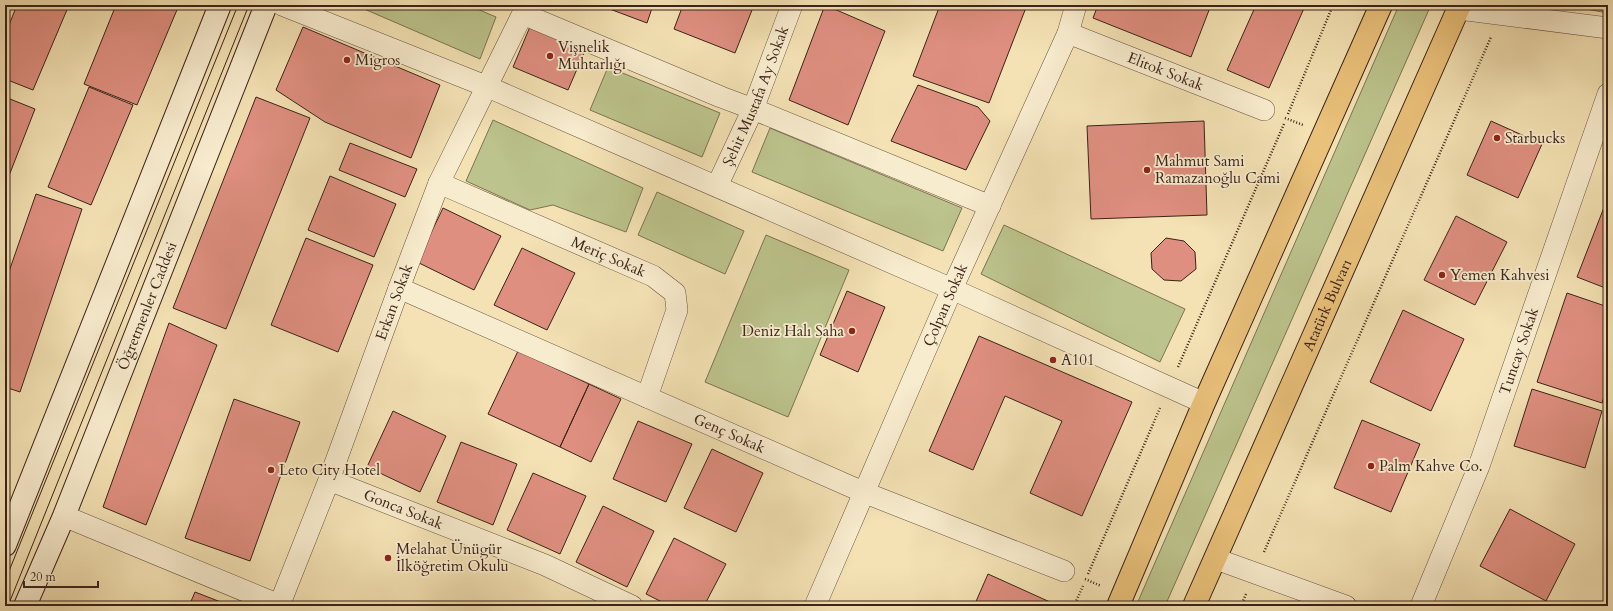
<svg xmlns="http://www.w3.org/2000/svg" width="1613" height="611" font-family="Cardo,serif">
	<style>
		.green { fill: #bcc38c; stroke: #7c7352 }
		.building { fill: #df8f80; stroke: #3b2319 }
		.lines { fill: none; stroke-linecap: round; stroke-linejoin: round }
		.minor-casing { stroke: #695340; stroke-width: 22 }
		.secondary-casing { stroke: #3b2319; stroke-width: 24 }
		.primary-casing { stroke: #3b2319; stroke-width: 24 }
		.path { stroke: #3b2319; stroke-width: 2.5; stroke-dasharray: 1 2; stroke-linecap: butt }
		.minor { stroke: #f8ecce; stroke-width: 21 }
		.secondary { stroke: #f8ecce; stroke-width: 22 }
		.primary { stroke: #eac17a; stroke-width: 22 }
		.tram { stroke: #3b2319; stroke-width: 1 }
		.poi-dot { fill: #8f2418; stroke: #f8ecce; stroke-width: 1.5 }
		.labels { text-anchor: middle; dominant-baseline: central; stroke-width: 3.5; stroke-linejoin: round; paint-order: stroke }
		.poi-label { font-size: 15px; fill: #3b2319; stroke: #f8ecce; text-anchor: start }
		.street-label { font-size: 15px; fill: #3b2319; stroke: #f8ecce }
	</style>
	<rect width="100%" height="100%" fill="#f4e2b4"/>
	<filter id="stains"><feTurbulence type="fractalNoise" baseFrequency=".005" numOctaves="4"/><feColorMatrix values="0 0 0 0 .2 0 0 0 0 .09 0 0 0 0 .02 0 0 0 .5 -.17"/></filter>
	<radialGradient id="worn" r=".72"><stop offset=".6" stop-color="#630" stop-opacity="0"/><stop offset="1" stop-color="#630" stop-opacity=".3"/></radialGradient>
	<path class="green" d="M355,5H468L496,17L480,59Z
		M1399,5H1431L1165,606H1136Z
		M1563,5H1608V13Z
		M608,67L720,113L702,157L590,110Z
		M493,120L643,188L626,232L553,205L530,210L466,181Z
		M770,128L962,208L943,251L752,172Z
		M657,192L744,231L725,274L638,235Z
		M1004,225L1185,309L1160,362L981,274Z
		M766,235L849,270L788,417L705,382Z"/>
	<path class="building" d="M17,5H69L33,90L5,79V35Z
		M116,5H179L137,105L84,84Z
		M599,5H653L647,23Z
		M683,5H754L735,53L674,29Z
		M825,5L885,31L848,125L789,100Z
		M940,5H1027L989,103L913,76Z
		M1098,5H1211L1191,57L1093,18Z
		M1256,5L1305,6L1269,88L1227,70Z
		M532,22L587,46L568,90L513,67Z
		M303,27L440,85L411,158L325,122L276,90Z
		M918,85L978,107L990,121L966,170L891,141Z
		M89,87L133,105L91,205L48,187Z
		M5,97L35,109L5,186Z
		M256,97L310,118L226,329L173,308Z
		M1204,121L1207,215L1091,219L1087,126Z
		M1491,121L1542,144L1518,198L1467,175Z
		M350,143L417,169L405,197L339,170Z
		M330,176L396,204L374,257L308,230Z
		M36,194L82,209L20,392L5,387V283Z
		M1608,197V289L1577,277Z
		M443,208L501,236L474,290L417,262Z
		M1456,216L1507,242L1475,305L1424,280Z
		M306,238L373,265L338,352L271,325Z
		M1166,238L1184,241L1195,252L1196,269L1181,281L1164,280L1152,269L1151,253Z
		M522,248L575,273L547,330L494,305Z
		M847,291L885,307L858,372L820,355Z
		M1567,293L1608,307V385L1602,403L1537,382Z
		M1403,310L1464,339L1431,411L1370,382Z
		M169,323L217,345L146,525L103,507Z
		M979,336L1132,402L1082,516L1030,493L1062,421L1005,396L973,470L929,451Z
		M518,351L589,384L560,447L488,414Z
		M589,384L621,399L591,462L560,447Z
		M1532,389L1602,411L1585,468L1514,446Z
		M234,399L300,422L250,561L185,538Z
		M393,411L446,436L420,492L367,467Z
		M1362,420L1420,444L1391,512L1334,488Z
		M638,421L692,444L666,502L613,479Z
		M461,442L517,464L493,525L437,502Z
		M712,449L763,473L736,532L684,508Z
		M533,473L586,496L560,554L507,530Z
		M603,506L654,531L627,587L576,562Z
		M1510,509L1575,544L1546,601L1480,566Z
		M674,538L726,564L704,606H670L646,594Z
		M988,574L1050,602L1048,606H974Z
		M195,592L231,606H189Z"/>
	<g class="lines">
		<defs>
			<g id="minor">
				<path d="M282,5L488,87L952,289L1204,403"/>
				<path d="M1459,9L1608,28"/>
				<path d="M523,14L721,97L753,109L990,206"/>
				<path id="s1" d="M1068,33L1264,110"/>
				<path id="s2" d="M439,183L653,276L675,293L677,310L647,397"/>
				<path id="s3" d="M717,186L753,109L792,5"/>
				<path id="s4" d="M399,288L863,492L1064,571"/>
				<path id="s5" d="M329,480L545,565L632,606"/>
				<path d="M64,516L279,605"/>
				<path d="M1216,559L1346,606"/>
				<path id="s6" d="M279,606L329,480L399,288L439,183L527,5"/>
				<path id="s7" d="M815,606L952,289L1068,33L1076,5"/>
				<path id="s8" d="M1421,606L1479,466L1608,94"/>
			</g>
			<g id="secondary">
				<path d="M5,545L220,5"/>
				<path id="s9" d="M25,606L64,516L266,5"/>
			</g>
			<g id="primary">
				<path d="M1118,606L1204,403L1381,5"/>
				<path id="s10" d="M1194,606L1460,5"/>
			</g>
		</defs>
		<use href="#minor" class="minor-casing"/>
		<use href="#secondary" class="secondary-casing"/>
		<use href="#primary" class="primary-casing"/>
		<path class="path" d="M1288,114L1333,5
			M1285,118L1303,125
			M1178,367L1284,124
			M1264,552L1491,37
			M1088,574L1160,408
			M1085,579L1101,586
			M1074,606L1083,586
			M1241,606L1246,594"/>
		<use href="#minor" class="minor"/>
		<use href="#secondary" class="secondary"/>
		<use href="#primary" class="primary"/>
		<path class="tram" d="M5,581L238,5
			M8,606L249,5"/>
	</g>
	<g class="poi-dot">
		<circle cx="550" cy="56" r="4"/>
		<circle cx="347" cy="60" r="4"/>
		<circle cx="1497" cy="138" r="4"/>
		<circle cx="1147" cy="170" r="4"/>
		<circle cx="1442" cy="275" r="4"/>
		<circle cx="852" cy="331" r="4"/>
		<circle cx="1053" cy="360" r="4"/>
		<circle cx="1371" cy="466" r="4"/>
		<circle cx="271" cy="470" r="4"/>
		<circle cx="388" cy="558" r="4"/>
	</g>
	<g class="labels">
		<g class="poi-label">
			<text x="558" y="47">Vişnelik<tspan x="558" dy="17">Muhtarlığı</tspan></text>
			<text x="355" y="60">Migros</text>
			<text x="1505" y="138">Starbucks</text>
			<text x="1155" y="161">Mahmut Sami<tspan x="1155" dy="17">Ramazanoğlu Cami</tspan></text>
			<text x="1450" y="275">Yemen Kahvesi</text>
			<text x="844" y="331" text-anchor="end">Deniz Halı Saha</text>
			<text x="1061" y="360">A101</text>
			<text x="1379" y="466">Palm Kahve Co.</text>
			<text x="279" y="470">Leto City Hotel</text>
			<text x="396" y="549">Melahat Ünügür<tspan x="396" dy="17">İlköğretim Okulu</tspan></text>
		</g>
		<g class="street-label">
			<text stroke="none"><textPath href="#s1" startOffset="105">Elitok Sokak</textPath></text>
			<text stroke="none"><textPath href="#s3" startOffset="98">Şehit Mustafa Ay Sokak</textPath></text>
			<text stroke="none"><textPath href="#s2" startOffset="185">Meriç Sokak</textPath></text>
			<text stroke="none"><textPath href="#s6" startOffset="325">Erkan Sokak</textPath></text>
			<text stroke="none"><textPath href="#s7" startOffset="328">Çolpan Sokak</textPath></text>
			<text stroke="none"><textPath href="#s9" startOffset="324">Öğretmenler Caddesi</textPath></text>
			<text stroke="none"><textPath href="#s10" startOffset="329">Atatürk Bulvarı</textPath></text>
			<text stroke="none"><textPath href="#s8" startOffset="273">Tuncay Sokak</textPath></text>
			<text stroke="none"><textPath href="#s4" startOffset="361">Genç Sokak</textPath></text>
			<text stroke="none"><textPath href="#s5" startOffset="80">Gonca Sokak</textPath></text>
		</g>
	</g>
	<rect width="1613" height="611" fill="none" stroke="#f4e2b4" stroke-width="20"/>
	<rect x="6" y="6" width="1601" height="599" fill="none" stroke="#3b2319" stroke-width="2"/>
	<rect x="10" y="10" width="1593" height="591" fill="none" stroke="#3b2319"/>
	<path d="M24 581v6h74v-6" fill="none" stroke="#3b2319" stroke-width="2"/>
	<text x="30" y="581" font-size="12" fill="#3b2319" stroke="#f8ecce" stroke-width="3" paint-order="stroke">20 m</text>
	<rect width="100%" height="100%" filter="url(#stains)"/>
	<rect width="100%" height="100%" fill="url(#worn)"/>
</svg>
